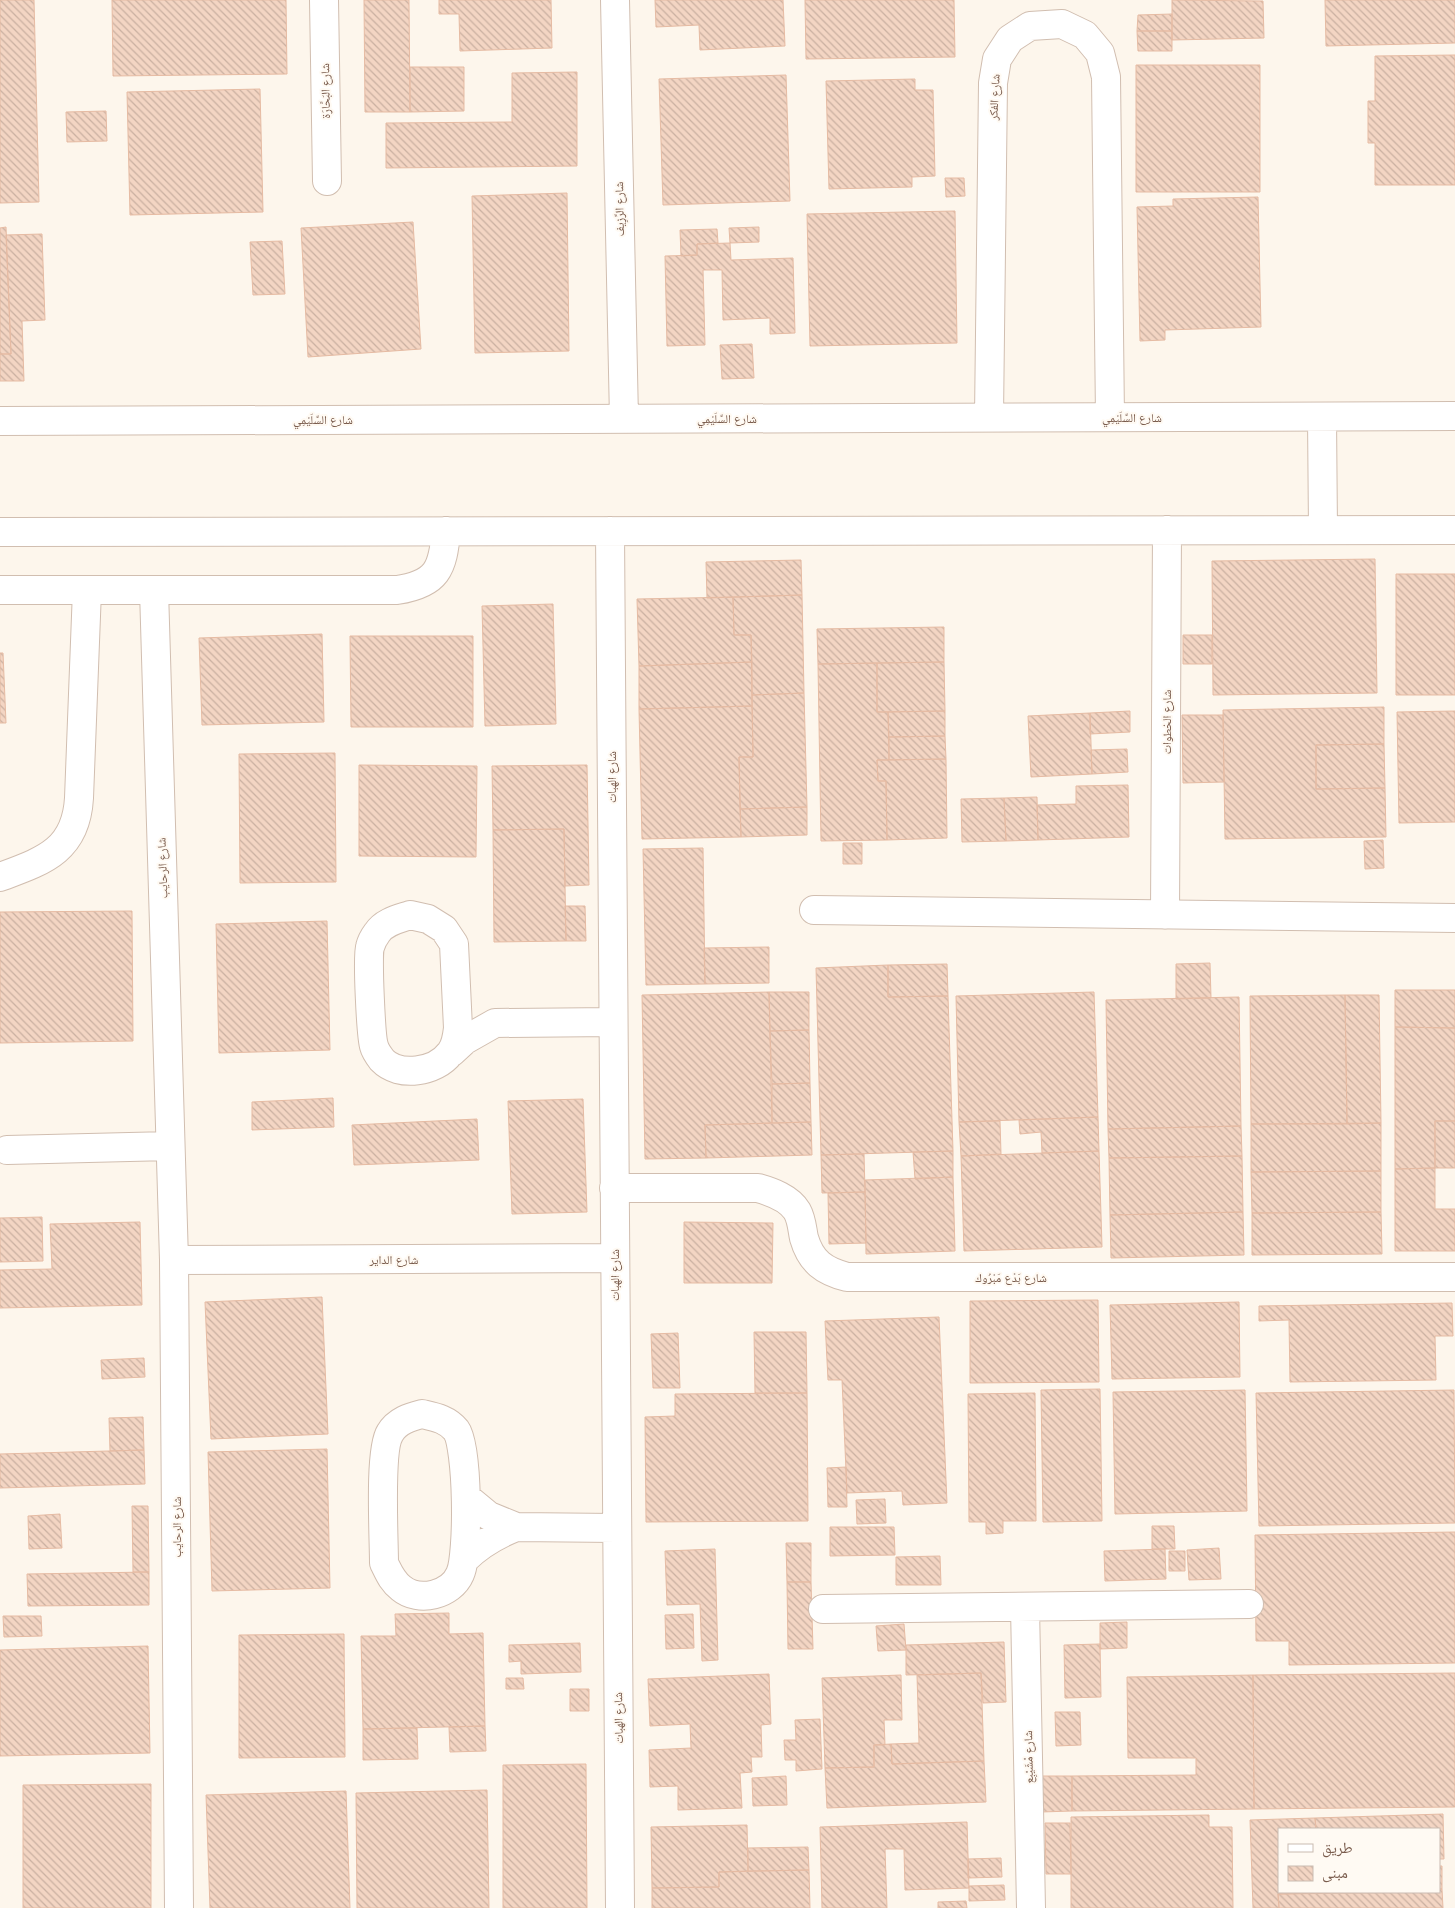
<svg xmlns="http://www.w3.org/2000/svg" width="1455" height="1908" font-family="Poppins,'Noto Naskh Arabic',sans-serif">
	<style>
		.building { fill: url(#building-back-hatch); stroke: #e6bba3 }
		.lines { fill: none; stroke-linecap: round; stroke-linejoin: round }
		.minor-casing { stroke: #d1beb0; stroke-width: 30 }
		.minor { stroke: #fff; stroke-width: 28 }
		.labels { text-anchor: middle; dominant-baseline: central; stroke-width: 4; stroke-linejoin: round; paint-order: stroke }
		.street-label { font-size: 12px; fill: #7a5c4d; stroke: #fffaf3 }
	</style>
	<defs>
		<pattern id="building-back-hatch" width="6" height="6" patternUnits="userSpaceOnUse" patternTransform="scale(1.25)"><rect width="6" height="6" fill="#f3d5c3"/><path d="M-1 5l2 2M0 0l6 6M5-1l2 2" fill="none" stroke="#cab0a1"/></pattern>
	</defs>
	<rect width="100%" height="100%" fill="#fdf6ec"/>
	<path class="building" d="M0,0H34L39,202L0,203Z
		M112,0H286L287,74L113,76Z
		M364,0H409L410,112H365Z
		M439,0H551L552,48L460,51L459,14H439Z
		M655,0H783L785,46L700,50L699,25L656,27Z
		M805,0H954L955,57L806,59Z
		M1172,0L1263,1L1264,38L1172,40Z
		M1325,0H1455V43L1326,46Z
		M1172,14V31H1137L1138,15Z
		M1137,31H1172V51H1138Z
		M1455,55V185H1375V143H1368V101H1375V56Z
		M1136,65H1260V192H1136Z
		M410,67H464V111L410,112Z
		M577,72V166L386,168V123L512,122V73Z
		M786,75L790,201L663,205L659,79Z
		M915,79V90H933L935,176L912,177V187L829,189L826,81Z
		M260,89L263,212L130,215L127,92Z
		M106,111L107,141L67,142L66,112Z
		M945,178H964L965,196L946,197Z
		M567,193L569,351L475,353L472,196Z
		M1258,197L1261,327L1165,330V340L1140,341L1137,207L1173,206V199Z
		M955,211L957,343L810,346L807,214Z
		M413,222L421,349L308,357L301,228Z
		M6,227L11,354H0V228Z
		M759,227V242L730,243L729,228Z
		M717,229L718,243L697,244V255L681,256L680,230Z
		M42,234L45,320L22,321L24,381H0V354H11L6,235Z
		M282,241L285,294L253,295L250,242Z
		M730,243L731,260L793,258L795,333L770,334V318L723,320L722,270H703L705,345L667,346L665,256L697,255V244Z
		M752,344L754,378L722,379L720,345Z
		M1375,559L1377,693L1213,695L1212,561Z
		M801,560L802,595L707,598L706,562Z
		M1396,574H1455V695H1396Z
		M802,595L804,693L752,695L751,635H734L733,597Z
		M733,597L734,635H751L752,662L639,666L637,599Z
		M553,604L556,724L485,726L482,606Z
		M944,627V662L818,664L817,629Z
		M322,634L324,722L202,725L199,638Z
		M1183,635H1212V664H1183Z
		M350,636H473V727H351Z
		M0,653H3L6,723H0Z
		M752,662V706L639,709V666Z
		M944,662L945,711L877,712V663Z
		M877,663V712H888L889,760H877L878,781H886L887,840L821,841L818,664Z
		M804,693L807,807L740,809L739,757H753L752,695Z
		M752,706L753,757H739L741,837L642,839L639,709Z
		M1384,707V744L1316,745V789L1385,788L1386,837L1225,839L1223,710Z
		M945,711V736L889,737L888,712Z
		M1130,711V732L1090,734V713Z
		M1455,711V822L1399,823L1397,712Z
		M1090,713L1092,774L1031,777L1028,716Z
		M1182,715H1223L1224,782L1183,783Z
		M945,736L946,759L889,760V737Z
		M1384,744L1385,788L1316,789V745Z
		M1127,749L1128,772L1092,774L1091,750Z
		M335,753L336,882L240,883L239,754Z
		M946,759L947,838L887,840L886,781H878L877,760Z
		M359,765L477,766L476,857L359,856Z
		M587,765L589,885L565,886L564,829L493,830L492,766Z
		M1128,785L1129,837L1038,840L1037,805L1076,804V786Z
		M1037,797L1038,840L1006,841L1004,798Z
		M1004,798L1006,841L962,842L961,799Z
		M807,807V835L741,837L740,809Z
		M564,829L566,941L494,942L493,830Z
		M1383,840L1384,868L1365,869L1364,841Z
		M843,843H862V864H843Z
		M703,848L705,984L646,985L643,849Z
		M565,906H585L586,941H566Z
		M132,911L133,1041L0,1043V912Z
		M327,921L330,1050L219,1053L216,924Z
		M769,947V983L705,984L704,948Z
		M1210,963L1211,998L1176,999V964Z
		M947,964L948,996L888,997V965Z
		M888,965V997L948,996L953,1151L821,1155L816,968Z
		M1395,990H1455V1028L1395,1027Z
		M769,992H809V1030L770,1031Z
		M769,992L772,1123L705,1125L706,1158L645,1159L642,995Z
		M1094,992L1098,1117L959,1122L956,996Z
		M1345,995H1379L1381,1123L1347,1124Z
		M1345,995L1347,1124H1251L1250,996Z
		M1239,997L1241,1126L1108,1129L1106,1000Z
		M1395,1027L1455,1028V1121H1435V1168L1395,1169Z
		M809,1030L810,1083L772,1084L770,1031Z
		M810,1083L811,1122L772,1123V1084Z
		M333,1098L334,1127L252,1130V1102Z
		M583,1099L587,1212L512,1214L508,1101Z
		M1098,1117L1099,1151L1042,1153L1041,1132L1020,1134L1019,1120Z
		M477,1119L479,1160L354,1165L352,1125Z
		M1000,1121L1001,1154L961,1156L959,1122Z
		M1435,1121H1455V1168H1435Z
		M811,1122L812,1155L706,1158L705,1125Z
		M1381,1123V1171L1251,1172V1124Z
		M1241,1126L1242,1156L1109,1158L1108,1129Z
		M953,1151V1177L915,1179L913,1152Z
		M1099,1151L1102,1247L964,1251L961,1156Z
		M864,1154L865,1192L822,1193L821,1155Z
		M1242,1156L1243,1212L1110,1215L1109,1158Z
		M1435,1168V1209H1455V1251H1395V1169Z
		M1381,1171V1212L1252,1213L1251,1172Z
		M953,1177L955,1251L866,1254L865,1180Z
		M865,1192L866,1243L829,1244L828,1193Z
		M1243,1212L1244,1255L1111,1258L1110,1215Z
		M1381,1212L1382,1254L1252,1255V1213Z
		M42,1217L43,1261L0,1262V1218Z
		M140,1222L142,1305L0,1308V1270L52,1269L50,1224Z
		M684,1222L773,1223L772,1283H684Z
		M322,1297L328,1434L211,1439L205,1302Z
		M1098,1300L1099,1382L970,1383V1301Z
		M1239,1302L1240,1377L1112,1379L1110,1305Z
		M1452,1303L1453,1336H1435L1436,1380L1290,1382L1289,1320L1259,1321V1306Z
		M939,1317L947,1503L903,1505L902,1491L847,1493L842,1380H828L825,1321Z
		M754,1332H806L807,1393H755Z
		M678,1333L680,1388H653L651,1334Z
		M144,1358L145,1377L102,1379L101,1360Z
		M1100,1389L1102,1521L1043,1522L1041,1390Z
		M1245,1390L1247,1511L1115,1514L1113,1392Z
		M1454,1390L1455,1523L1259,1526L1256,1393Z
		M807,1393L808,1521L646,1522L645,1417L675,1416V1394Z
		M1035,1393L1036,1521H1003V1533L986,1534V1522H969L968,1394Z
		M143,1417L144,1450L110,1451L109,1418Z
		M327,1449L330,1588L212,1591L208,1452Z
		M144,1450L145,1484L0,1488V1454Z
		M846,1467L847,1507H828L827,1468Z
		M885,1499L886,1523L857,1524L856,1500Z
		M132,1506H148L149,1572H133Z
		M60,1514L62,1548L29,1549L28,1516Z
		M1152,1526H1174L1175,1549H1152Z
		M830,1527H894L895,1555L830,1556Z
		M1455,1532V1663L1289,1665V1641H1256L1255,1535Z
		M786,1543H811V1582H787Z
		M1219,1548L1221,1579L1189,1580L1187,1550Z
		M715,1549L718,1660L702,1661L700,1604L667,1605L665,1551Z
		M1165,1549L1166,1579L1105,1581L1104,1551Z
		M1169,1551H1185V1571H1169Z
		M940,1556L941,1585H896V1557Z
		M149,1572V1605L28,1606L27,1574Z
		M787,1582H811L813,1649H788Z
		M449,1613V1634L483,1633L485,1726L363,1729L361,1636H396L395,1614Z
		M693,1614L694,1648L666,1649L665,1615Z
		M3,1616H41L42,1636L4,1637Z
		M1127,1622V1648L1100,1649V1623Z
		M904,1624L906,1650L878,1651L876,1626Z
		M344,1634L345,1757L239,1758V1635Z
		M1004,1642L1006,1702L983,1703L981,1673L906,1675V1645Z
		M580,1643L581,1672L521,1674V1661L509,1662V1645Z
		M1100,1644L1101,1697L1065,1698L1064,1645Z
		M148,1646L150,1753L0,1756V1650Z
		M981,1673L984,1761L892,1764L891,1744L919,1743L917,1675Z
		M1455,1673V1807L1254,1809L1253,1675Z
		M769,1674L771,1724L761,1725L762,1757H751L752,1772L740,1773L742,1808L678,1810V1786L650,1787L649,1750L691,1748L690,1724L650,1726L648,1679Z
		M901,1675L902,1720H884L885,1745H874V1767L825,1768L822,1678Z
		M1253,1675L1254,1809L1072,1811V1776L1196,1775V1758H1128L1127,1677Z
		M506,1678H523L524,1689H506Z
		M570,1689H589V1711H570Z
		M1055,1712H1080L1081,1745L1056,1746Z
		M820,1719L822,1769L796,1771V1760H785L784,1740H796L795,1720Z
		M485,1726L486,1751L450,1752L449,1727Z
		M417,1728L418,1759L363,1760V1729Z
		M891,1744L892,1764L984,1761L986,1802L827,1808L825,1768L874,1767V1745Z
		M586,1764L587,1908H503V1765Z
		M786,1776L787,1805L753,1806L752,1778Z
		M1040,1776H1072V1811L1041,1812Z
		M151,1784V1908H23V1785Z
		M487,1790L489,1908H357L356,1793Z
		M346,1791L350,1908H210L206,1795Z
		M1443,1814L1444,1859H1439V1829H1316L1315,1818Z
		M1209,1815V1827H1232L1233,1908H1071V1817Z
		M1315,1818L1316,1829H1279V1892L1318,1893L1278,1894L1279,1908H1253L1250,1820Z
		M967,1822L969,1888L905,1890L904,1849H885L887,1908H822L820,1827Z
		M1045,1823H1070L1071,1874H1046Z
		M747,1825L748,1871L719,1872V1887L652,1888L651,1827Z
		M808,1847L809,1870L748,1871V1848Z
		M1001,1858L1002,1877L968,1878V1859Z
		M1439,1866H1442V1889H1439Z
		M809,1870L810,1908H652V1888L719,1887V1872Z
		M1004,1885L1005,1900L969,1901V1886Z
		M1439,1889H1442L1443,1908H1279L1278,1894L1439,1892Z
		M966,1901L967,1908H938V1902Z"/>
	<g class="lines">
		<defs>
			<path id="minor" d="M324,0L327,181
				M615,0L624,418
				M989,417L993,83L997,59L1010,39L1030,26L1062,24L1085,35L1100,53L1106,77L1110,417
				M1322,417L1323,530
				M0,421L1455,416
				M610,531L620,1908
				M0,532L1455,530
				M0,590H397C437,584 443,569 446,531
				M154,590L174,1260L179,1908
				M0,877C43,861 76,851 79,798L87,590
				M814,910L1455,918
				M410,915L428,919L444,929L454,944L458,1028C457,1037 456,1046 450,1053C436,1072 399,1078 382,1060C379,1056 375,1050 374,1046C371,1037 367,955 370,947C371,943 374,937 377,933C384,922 398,919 410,915Z
				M1165,915L1167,530
				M452,1052L465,1040L495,1023L613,1022
				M7,1150L170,1146
				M614,1188H758C772,1192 789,1198 797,1211C802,1220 802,1229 804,1238C811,1262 824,1271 847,1277H1455
				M174,1260L614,1258
				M422,1414C435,1417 447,1419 456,1430C468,1446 469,1555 460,1574C451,1595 419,1603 401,1588C392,1581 389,1573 384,1563C384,1538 379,1450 390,1433C397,1421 410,1417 422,1414Z
				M466,1497L489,1516L516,1527L616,1528
				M465,1559C480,1544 496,1535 516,1527
				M1025,1607L1031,1908
				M823,1609L1249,1604"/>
		</defs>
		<use href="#minor" class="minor-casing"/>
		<use href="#minor" class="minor"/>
	</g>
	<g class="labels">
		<g class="street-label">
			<text transform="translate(325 91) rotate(-91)">شارع البَحَّارَة</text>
			<text transform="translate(994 97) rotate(-87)">شارع الفكر</text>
			<text transform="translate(619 209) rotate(-91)">شارع الرِّزِيف</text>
			<text x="1132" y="417">شارع السِّلَيْمِي</text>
			<text x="727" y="418">شارع السِّلَيْمِي</text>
			<text x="323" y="419">شارع السِّلَيْمِي</text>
			<text transform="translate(1166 722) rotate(-90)">شارع الخطوات</text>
			<text transform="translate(611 777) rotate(-90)">شارع الهبات</text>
			<text transform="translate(162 868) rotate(-92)">شارع الرحايب</text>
			<text x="394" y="1259">شارع الداير</text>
			<text transform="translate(614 1275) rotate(-90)">شارع الهبات</text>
			<text x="1011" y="1277">شارع بَدْع مَبْرُوك</text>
			<text transform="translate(176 1527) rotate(-90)">شارع الرحايب</text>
			<text transform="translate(618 1718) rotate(-91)">شارع الهبات</text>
			<text transform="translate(1028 1757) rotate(-91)">شارع مْشَيْبِع</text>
		</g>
	</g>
	<rect x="1278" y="1828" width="162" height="65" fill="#fffaf3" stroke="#cabbb1"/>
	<rect x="1288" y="1844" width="25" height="8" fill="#ffffff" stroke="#cabbb1"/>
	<text x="1322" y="1853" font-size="15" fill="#7a5c4d">طريق</text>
	<rect x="1288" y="1866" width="25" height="15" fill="url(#building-back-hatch)" stroke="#cabbb1"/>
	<text x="1322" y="1878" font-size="15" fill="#7a5c4d">مبنى</text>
</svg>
